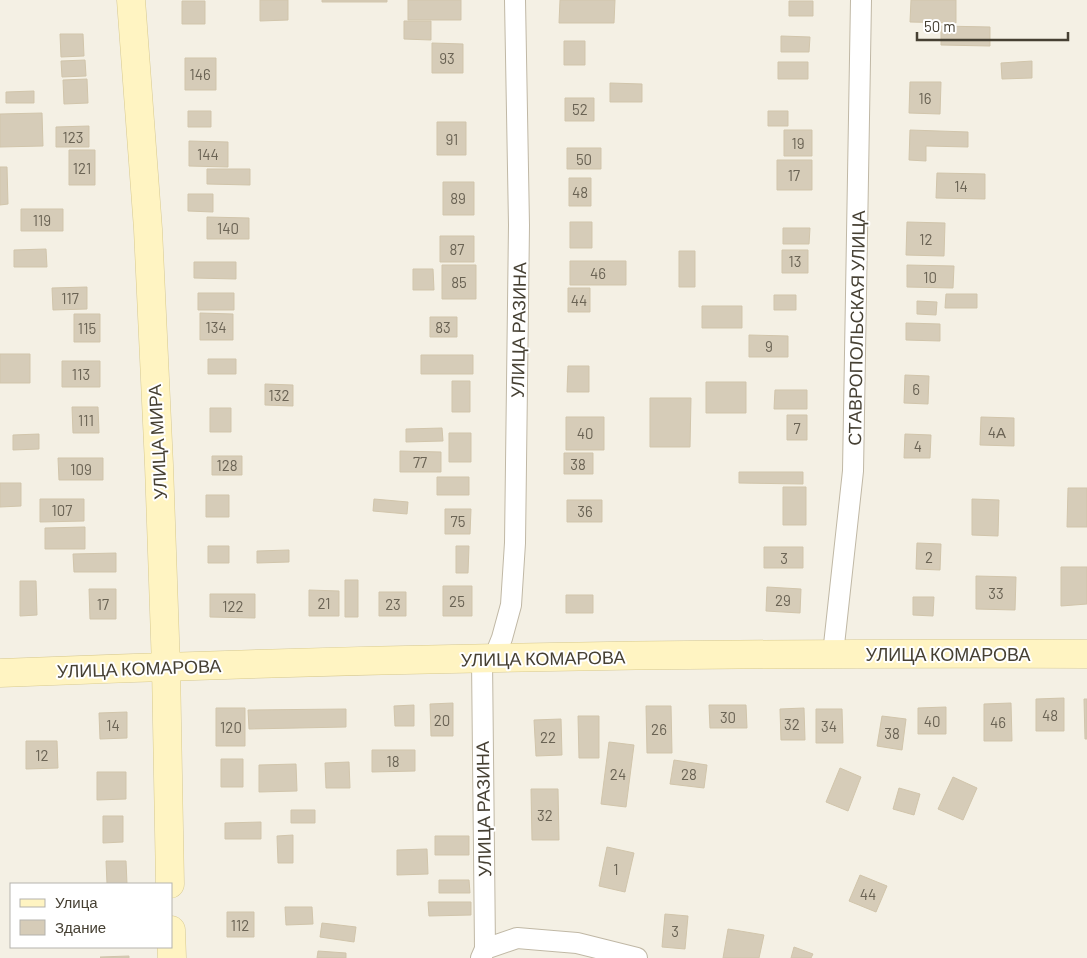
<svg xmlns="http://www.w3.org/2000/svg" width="1087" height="958" font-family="Barlow,sans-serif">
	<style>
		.building { fill: #d6ccb8; stroke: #d1c5ab }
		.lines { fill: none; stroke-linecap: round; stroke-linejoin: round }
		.street-casing { stroke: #c0b8a5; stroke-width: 22 }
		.secondary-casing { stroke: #d7c98f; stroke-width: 29 }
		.street { stroke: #fff; stroke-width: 20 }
		.secondary { stroke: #fff4c2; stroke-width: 28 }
		.labels { text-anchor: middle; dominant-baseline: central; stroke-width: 4; stroke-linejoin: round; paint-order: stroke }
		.number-label { font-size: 15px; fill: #6a6354 }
		.street-label { font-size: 18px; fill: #464033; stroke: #fff }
	</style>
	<rect width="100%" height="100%" fill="#f4f0e4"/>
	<path class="building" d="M260,0H288V20L260,21Z
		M322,0H387V2H322Z
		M408,0H461V20H408Z
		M560,0H615L614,23H559Z
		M911,0H956V23L910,22Z
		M182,1H205V24H182Z
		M789,1H813V16H789Z
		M404,21H431V40L404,39Z
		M941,26L990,27V46L941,45Z
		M60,34H83L84,56L61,57Z
		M781,36L810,37L809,52H781Z
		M564,41H585V65H564Z
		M432,43L463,44V73H432Z
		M185,58H216V90H185Z
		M85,60L86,76L62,77L61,61Z
		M1032,61V78L1002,79L1001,63Z
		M778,62H808V79H778Z
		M87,79L88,103L64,104L63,80Z
		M910,82H941L940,114L909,113Z
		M610,83L642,84V102H610Z
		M34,91V103H6V92Z
		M565,98H594V121H565Z
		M188,111H211V127H188Z
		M768,111H788V126H768Z
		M42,113L43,146L0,147V114Z
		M437,122H466V155H437Z
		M89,126V147H56V127Z
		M784,130H812V156H784Z
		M910,130L968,132V147L926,146V161L909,160Z
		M189,141L228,142V167L189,166Z
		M567,148H601V169H567Z
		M69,150H95V185H69Z
		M777,160H812V190H777Z
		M0,167H7L8,204L0,205Z
		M207,169H250V185L207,184Z
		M937,173L985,174V199L936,198Z
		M569,178H591V206H569Z
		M443,182H474V215H443Z
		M188,194H213V212L188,211Z
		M21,209H63V231H21Z
		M207,217L249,218V239H207Z
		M570,222H592V248H570Z
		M907,222L945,223L944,256L906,255Z
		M783,228H810L809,244H783Z
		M440,236H474V262H440Z
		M46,249L47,267H14V250Z
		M782,250H808V273H782Z
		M679,251H695V287H679Z
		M570,261H626V285H570Z
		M194,262H236V279L194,278Z
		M442,265H476V299H442Z
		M907,265L954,266L953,288L907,287Z
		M413,269H433L434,290H413Z
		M87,287V309L53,310L52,288Z
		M568,288H590V312H568Z
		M198,293H234V310H198Z
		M946,294H977V308H945Z
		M774,295H796V310H774Z
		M917,301L937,302L936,315L917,314Z
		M702,306H742V328H702Z
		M200,313L233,314V340H200Z
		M74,314H100V342H74Z
		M430,317H457V337H430Z
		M906,323L940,324V341L906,340Z
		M749,335L788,336V357H749Z
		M0,354H30V383H0Z
		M421,355H473V374H421Z
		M208,359H236V374H208Z
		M62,361H100V387H62Z
		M568,366H589V392H567Z
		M905,375L929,376L928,404L904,403Z
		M452,381H470V412H452Z
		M706,382H746V413H706Z
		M265,384L293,385V406L265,405Z
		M775,390H807V409H774Z
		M650,398H691L690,447H650Z
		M72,407H98L99,433H73Z
		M210,408H231V432H210Z
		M787,415H807V440H787Z
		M566,417H604V450H566Z
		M981,417L1014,418V446L980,445Z
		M442,428L443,441L406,442V429Z
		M449,433H471V462H449Z
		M39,434V449L13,450V435Z
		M905,434L931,435L930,458H904Z
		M400,451L441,452V472H400Z
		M564,453H593V474H564Z
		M212,456H242V475H212Z
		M58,458H103V480H59Z
		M739,472H803V484L739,483Z
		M437,477H469V495H437Z
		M0,483H21V506L0,507Z
		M783,487H806V525H783Z
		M1068,488H1087V527H1067Z
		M206,495H229V517H206Z
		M40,499H84V521L40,522Z
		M374,499L408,502L407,514L373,511Z
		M972,499L999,500L998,536L972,535Z
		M567,500H602V522H567Z
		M445,509H471L470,534H445Z
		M85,527V549H45V528Z
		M917,543L941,544L940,570L916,569Z
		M208,546H229V563H208Z
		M456,546H469L468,573H456Z
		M764,547H803V568H764Z
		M289,550V562L257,563V551Z
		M116,553V572H74L73,554Z
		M1061,567H1087V604L1061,606Z
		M976,576L1016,577L1015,610L976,609Z
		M345,580H358V617H345Z
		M20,581H36L37,615L20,616Z
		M443,586H472V616H443Z
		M767,587L801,589L800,613L766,611Z
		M89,589H116V619H90Z
		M309,590L339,591V616H309Z
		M379,592H406V616H379Z
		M210,594H255V618L210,617Z
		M566,595H593V613H566Z
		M913,597H934L933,616L913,615Z
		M1064,698V731H1036V699Z
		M1084,699H1087V739H1085Z
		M453,703V736H431L430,704Z
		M1011,703L1012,741H984V704Z
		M414,705V726H395L394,706Z
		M709,705H746L747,728H710Z
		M646,706H671L672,753H647Z
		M946,707V734H918V708Z
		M216,708H245V746H216Z
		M804,708L805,740H781L780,709Z
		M346,709V727L249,729L248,710Z
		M816,709H842L843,743H816Z
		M127,712V738L100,739L99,713Z
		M578,716H599V758H579Z
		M882,716L906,719L902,750L877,746Z
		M561,719L562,755L536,756L534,720Z
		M26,741H57L58,768L26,769Z
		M609,742L634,745L626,807L601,804Z
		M372,750H415V771L372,772Z
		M221,759H243V787H221Z
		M674,760L707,765L704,788L670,784Z
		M349,762L350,788H326L325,763Z
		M296,764L297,791L259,792V765Z
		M840,768L861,777L848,811L826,802Z
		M97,772H126V799L97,800Z
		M953,777L977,788L963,820L938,809Z
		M899,788L920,794L914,815L893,809Z
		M531,789H558L559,840H532Z
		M291,810H315V823H291Z
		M103,816H123V842L103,843Z
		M261,822V839H225V823Z
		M293,835V863H278L277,836Z
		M435,836H469V855H435Z
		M607,847L634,853L625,892L599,886Z
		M427,849L428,874L397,875V850Z
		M106,861H126L127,884H107Z
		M860,875L887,886L876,912L849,901Z
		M439,880H469L470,893H439Z
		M428,902H471V915L429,916Z
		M285,907H312L313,924L286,925Z
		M227,912H254V937H227Z
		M665,914L688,916L685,949L662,947Z
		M322,923L356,927L354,942L320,937Z
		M728,929L764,935L759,958H723Z
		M794,947L813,954L811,958H791Z
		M318,951L346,953V958H317Z
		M129,956V958H101L100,957Z"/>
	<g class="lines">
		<defs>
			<path id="street" d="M833,654L853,471L861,0
				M494,658L502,638L511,605L515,543L519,225L515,0
				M485,949L517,938L577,943L637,958
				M481,958L485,949L482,659"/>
			<path id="secondary" d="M131,0L148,229L159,465L166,667L170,884
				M0,673C362,658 725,652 1087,654
				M171,930L172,958"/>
		</defs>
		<use href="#street" class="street-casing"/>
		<use href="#secondary" class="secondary-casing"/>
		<use href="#street" class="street"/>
		<use href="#secondary" class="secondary"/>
	</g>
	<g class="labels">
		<g class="number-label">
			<text x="447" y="58">93</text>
			<text x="200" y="74">146</text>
			<text x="925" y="98">16</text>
			<text x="580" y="109">52</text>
			<text x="73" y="137">123</text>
			<text x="452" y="139">91</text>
			<text x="798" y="143">19</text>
			<text x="208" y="154">144</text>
			<text x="584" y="159">50</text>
			<text x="82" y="168">121</text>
			<text x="794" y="175">17</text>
			<text x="961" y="186">14</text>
			<text x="580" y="192">48</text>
			<text x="458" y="198">89</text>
			<text x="42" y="220">119</text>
			<text x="228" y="228">140</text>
			<text x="926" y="239">12</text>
			<text x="457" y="249">87</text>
			<text x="795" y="261">13</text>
			<text x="598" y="273">46</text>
			<text x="930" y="277">10</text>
			<text x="459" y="282">85</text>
			<text x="70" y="298">117</text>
			<text x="579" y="300">44</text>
			<text x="216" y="327">134</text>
			<text x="443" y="327">83</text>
			<text x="87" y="328">115</text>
			<text x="769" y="346">9</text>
			<text x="81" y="374">113</text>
			<text x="916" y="389">6</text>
			<text x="279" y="395">132</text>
			<text x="86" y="420">111</text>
			<text x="797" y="428">7</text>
			<text x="997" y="432">4А</text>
			<text x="585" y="433">40</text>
			<text x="918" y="446">4</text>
			<text x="420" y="462">77</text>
			<text x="578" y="464">38</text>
			<text x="227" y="465">128</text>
			<text x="81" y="469">109</text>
			<text x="62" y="510">107</text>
			<text x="585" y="511">36</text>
			<text x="458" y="521">75</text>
			<text x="929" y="557">2</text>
			<text x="784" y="558">3</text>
			<text x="996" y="593">33</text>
			<text x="783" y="600">29</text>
			<text x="457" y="601">25</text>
			<text x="324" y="603">21</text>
			<text x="103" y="604">17</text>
			<text x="393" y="604">23</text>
			<text x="233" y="606">122</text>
			<text x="1050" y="715">48</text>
			<text x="728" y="717">30</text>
			<text x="442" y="720">20</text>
			<text x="932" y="721">40</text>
			<text x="998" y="722">46</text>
			<text x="792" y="724">32</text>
			<text x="113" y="725">14</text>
			<text x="829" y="726">34</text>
			<text x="231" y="727">120</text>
			<text x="659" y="729">26</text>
			<text x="892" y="733">38</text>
			<text x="548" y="737">22</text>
			<text x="42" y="755">12</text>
			<text x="393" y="761">18</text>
			<text x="618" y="774">24</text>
			<text x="689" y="774">28</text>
			<text x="545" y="815">32</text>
			<text x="616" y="869">1</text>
			<text x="868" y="894">44</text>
			<text x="240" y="925">112</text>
			<text x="675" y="931">3</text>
		</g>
		<g class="street-label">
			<text transform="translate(856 328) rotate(-89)">СТАВРОПОЛЬСКАЯ УЛИЦА</text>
			<text transform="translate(518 330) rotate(-89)">УЛИЦА РАЗИНА</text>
			<text transform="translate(157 442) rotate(-93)">УЛИЦА МИРА</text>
			<text x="948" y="654">УЛИЦА КОМАРОВА</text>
			<text transform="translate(543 658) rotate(-1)">УЛИЦА КОМАРОВА</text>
			<text transform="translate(139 668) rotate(-2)">УЛИЦА КОМАРОВА</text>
			<text transform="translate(483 809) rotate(-91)">УЛИЦА РАЗИНА</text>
		</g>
	</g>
	<rect x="10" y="883" width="162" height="65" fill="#ffffff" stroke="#b5b3ad"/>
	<rect x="20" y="899" width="25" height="8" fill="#fff4c2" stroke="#b5b3ad"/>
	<text x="55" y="908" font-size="15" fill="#464033">Улица</text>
	<rect x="20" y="920" width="25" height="15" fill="#d6ccb8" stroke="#b5b3ad"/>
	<text x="55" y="933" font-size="15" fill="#464033">Здание</text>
	<path d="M917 32v8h151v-8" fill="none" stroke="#464033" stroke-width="2.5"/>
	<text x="924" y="32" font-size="15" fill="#464033" stroke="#ffffff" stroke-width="4" paint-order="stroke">50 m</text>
</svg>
